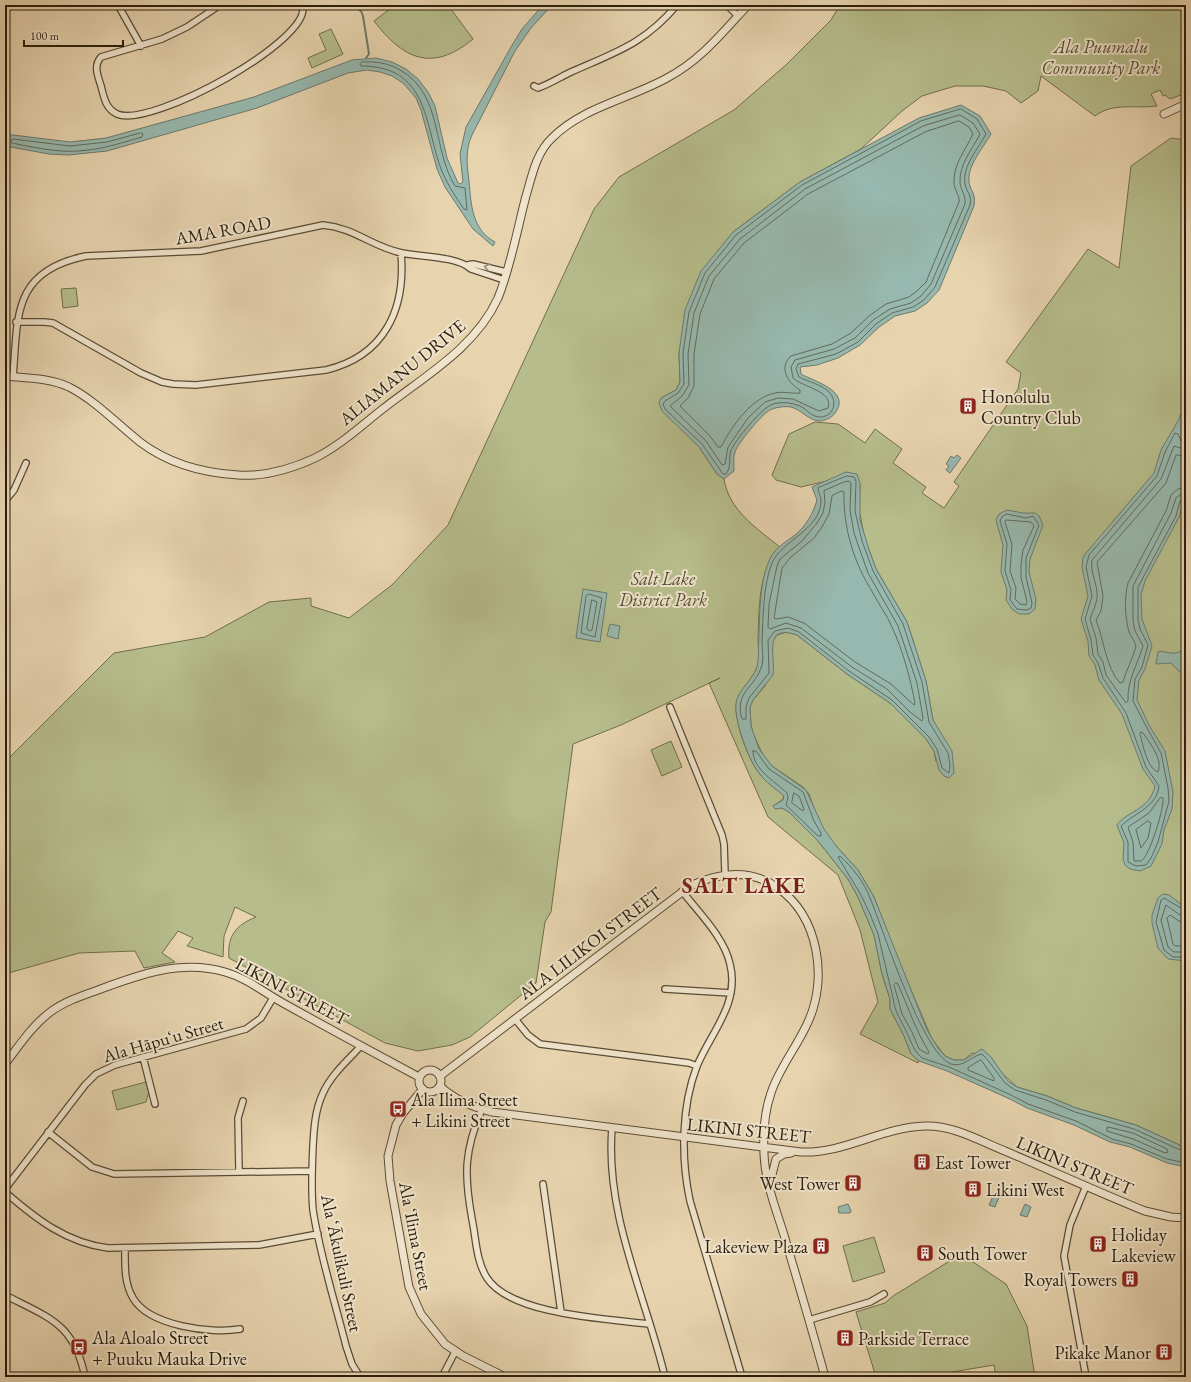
<svg xmlns="http://www.w3.org/2000/svg" width="1191" height="1382" font-family="'EB Garamond',serif">
	<style>
		.green { fill: #b6bd8b; stroke: #706e4c }
		.water { fill: #97b8ae; stroke: #6c7a6d }
		.lines { fill: none; stroke-linecap: round; stroke-linejoin: round }
		.shore { stroke: #616b5d; stroke-width: 1 }
		.stream { stroke: #6c7a6d; stroke-width: 2 }
		.minor-casing { stroke: #5a4c35; stroke-width: 8 }
		.tertiary-casing { stroke: #5a4c35; stroke-width: 9 }
		.minor { stroke: #efe3cb; stroke-width: 5.5 }
		.tertiary { stroke: #efe3cb; stroke-width: 7 }
		.oneway { stroke: #978a75 }
		.labels { text-anchor: middle; dominant-baseline: central; stroke-width: 4; stroke-linejoin: round; paint-order: stroke }
		.park-label { font-size: 18px; font-style: italic; fill: #554e32; stroke: #efe3cb }
		.street-label { font-size: 18px; fill: #2b1e0c; stroke: #efe3cb }
		.poi-label { font-size: 18px; fill: #2b1e0c; stroke: #efe3cb; text-anchor: start }
		.district-label { font-size: 22px; font-weight: bold; letter-spacing: 1px; fill: #7a1f14; stroke: #efe3cb }
	</style>
	<rect width="100%" height="100%" fill="#e7d4af"/>
	<filter id="stains"><feTurbulence type="fractalNoise" baseFrequency=".005" numOctaves="4"/><feColorMatrix values="0 0 0 0 .2 0 0 0 0 .09 0 0 0 0 .02 0 0 0 .5 -.17"/></filter>
	<radialGradient id="worn" r=".72"><stop offset=".6" stop-color="#630" stop-opacity="0"/><stop offset="1" stop-color="#630" stop-opacity=".3"/></radialGradient>
	<path class="green" d="M395,5H448L473,39C432,73 403,59 374,21Z
		M840,5H1186V71L1181,95L1170,99L1165,95L1163,96L1160,90L1151,94L1157,106C1135,109 1113,102 1095,116L1041,76L1038,91L1021,103L1006,91L983,86H955L922,96L902,111L861,149L800,182L733,232L679,353L680,382L676,390L661,398L687,433L699,447L717,474L724,479C729,510 756,528 780,547C758,569 759,610 758,640C758,648 760,656 758,664C754,680 735,692 736,710C737,728 748,759 759,773C765,782 776,788 784,796L782,800L773,806L782,808L789,812L818,841L848,879L858,897L874,935L882,974L890,999V1009L904,1036L911,1054L919,1061L918,1063L860,1034L878,1002L860,930L838,875L768,817L709,683L720,678L621,725L573,744L551,912L545,922L536,983L470,1037L452,1045L418,1051L385,1043L229,958C227,936 236,925 256,917L235,907L224,936L223,957L187,946L193,938L178,931L162,953L175,962L144,968L135,951L79,953L5,974V762L114,653L205,637L269,602L311,598V606L349,618L392,585L448,525L594,209L619,177L734,110L787,64L831,20Z
		M331,29L343,54L312,68L308,58L326,50L319,34Z
		M1171,138L1186,140V1148L1136,1125L1076,1108L1047,1096L1017,1087L1002,1073L990,1056L972,1053L964,1060H954L945,1056L932,1039L896,955L874,897L858,870L829,838L818,820L809,794L803,787L772,766L765,759L754,736L751,726L750,707L753,700L765,686L772,657V642L777,635L787,632L797,635L847,674L890,703L926,739L934,751L936,761L942,737L933,720L926,681L907,622L876,569L865,539L859,510L860,484L831,480L801,487L776,480L772,475L789,434L815,422L838,424L865,443L875,429L902,449L893,463L926,487L922,493L944,508L959,486L954,482L1018,389L1021,373L1006,362L1088,249L1119,268L1131,166Z
		M76,288L78,306L63,308L61,289Z
		M671,741L682,767L662,776L651,750Z
		M146,1082L149,1091L146,1102L117,1110L112,1091Z
		M874,1237L885,1272L853,1282L843,1246Z
		M961,1254L1006,1284L1027,1326L1035,1377H996L994,1365L922,1377H876L856,1312L885,1303L893,1296Z"/>
	<path class="water" d="M543,5H552L531,28L515,51L472,135C465,150 467,165 469,181C471,204 472,230 495,242L493,246L473,229L445,187L437,169L421,110L416,98L403,83L392,76L380,72L367,70L348,73L257,108L107,151L68,155L49,154L5,146V134L70,142L106,138L254,97L352,60L376,58L392,62L406,69L418,79L428,92L435,106L447,158L458,183L460,184L463,182L460,154L466,127L511,47L522,29Z
		M961,105L980,116L991,134C983,148 967,166 969,182C971,193 976,192 974,206L939,290L927,303L915,311L895,316L879,327L860,345L838,358L817,365L800,367L801,374C813,381 852,391 835,413C832,418 824,421 819,421C808,420 802,410 791,407C785,406 776,407 770,410C762,414 738,443 735,452C733,457 734,465 734,471L724,479L717,474L699,447L662,411L659,403L661,398L676,390L680,382L679,353L685,310L701,271L733,232L800,182L919,118Z
		M1186,401V421L1182,430L1186,449V496L1179,517L1145,581L1141,595L1142,619L1152,646L1145,669L1139,680L1137,700L1150,727L1165,751L1173,792L1172,809L1164,830L1162,844L1151,866L1140,871L1130,869L1125,865L1123,859L1124,843L1117,825C1125,812 1150,810 1155,786L1143,769L1122,714L1099,680L1095,665L1089,656L1088,641L1081,619L1088,596L1082,567L1083,557L1086,553L1154,473L1161,450L1178,421Z
		M957,455L961,458L950,473L946,470L949,466L946,464L951,456L954,458Z
		M846,472L857,474L860,484V520L869,550L876,569L907,622L926,681L933,720L952,751L954,773L949,778L944,776L939,770L934,751L926,739L890,703L847,674L797,635C762,623 776,657 773,675L753,700L750,707L751,726L759,749L772,766L806,790L824,829L837,847L858,870L874,897L927,1030L938,1048L945,1056L954,1060H964L982,1049L990,1056L1008,1081L1017,1087L1047,1096L1076,1108L1136,1125L1186,1148V1167L1167,1163L1130,1147L1110,1142L1074,1125L1027,1108L1010,1099L947,1071L919,1061L911,1054L904,1036L890,1009V999L882,974L874,935L858,897L848,879L818,841L789,812L782,808L775,809L773,806L783,800L784,796C775,788 766,783 759,773C749,761 731,714 737,699C742,685 758,676 758,660C760,631 757,580 772,555C777,547 787,541 795,535C806,526 813,514 817,500L812,487Z
		M1007,510L1023,513H1035L1039,516L1043,525L1030,559L1029,572L1036,599L1035,609L1029,614H1019L1012,609L1006,600L1007,590L1001,572L1003,545L996,520L999,514Z
		M583,589L607,593L600,642L576,638Z
		M610,624L620,626L618,639L607,636Z
		M1186,643V678L1171,663L1156,664L1158,652L1160,651C1171,653 1181,657 1186,643Z
		M1163,894L1169,895L1186,908V961L1168,959L1158,948L1152,923V915L1158,898Z
		M994,1194L999,1197L995,1207L989,1205Z
		M848,1204L851,1211L850,1213H839L838,1207Z
		M1025,1204L1031,1207L1027,1217L1020,1215Z"/>
	<g class="lines">
		<path class="shore" d="M362,62C375,61 388,63 400,70C443,94 432,149 455,186L465,188L467,210L464,209C455,196 447,184 441,169C424,122 428,66 361,66L360,64Z
			M961,109L977,119L986,134C978,149 962,166 965,184C967,194 972,194 970,205L935,287L924,300L913,307L892,313L876,324L858,342L836,354L798,364L796,369L799,377C808,382 821,384 829,392C838,401 834,416 821,417C812,417 808,411 802,407C792,402 775,400 766,408C756,416 737,438 731,450C728,459 732,466 726,474H723L702,444L665,409L663,404L665,401L678,393L684,384L683,353L689,312L705,273L736,235L802,185L921,121Z
			M960,115L973,123L980,134C972,150 959,164 960,183C961,191 966,195 965,204L931,284L921,296L911,303L890,309L873,320L855,338L834,349L795,360L791,367L793,378C802,387 834,391 828,408L819,411L793,399L778,398L765,402L748,418L728,447L725,464L722,465L706,441L670,406L682,396L689,385L688,354L694,313L709,276L740,239L805,189L923,126Z
			M959,121L969,127L973,134C965,151 953,164 954,184C955,191 960,196 959,202L926,282L917,291L909,297L886,304L869,316L851,333L832,344L791,356C778,368 788,383 800,390V393C792,394 783,391 775,393C751,398 732,426 721,447H718L710,436L680,406L688,398L694,386V354L700,314L714,279L744,243L808,194L925,132Z
			M141,133L143,134L142,137C124,142 107,148 88,150C63,154 37,148 12,143L11,141L13,139L70,146L107,142Z
			M1186,445L1182,443L1178,434L1175,433L1165,452L1157,476L1089,555L1086,567L1092,596L1085,619L1091,640L1093,655L1098,663L1103,678L1126,713L1146,767L1159,786C1157,807 1134,813 1121,826L1128,842V862L1136,866L1146,865L1151,858L1158,842L1169,801L1168,788L1161,753L1147,728L1133,701L1135,679L1142,667L1148,645L1140,629L1138,620V587L1176,516L1180,501L1186,498
			M1186,450L1174,446L1161,479L1092,560C1090,571 1096,581 1097,592C1098,602 1093,610 1090,619L1096,638L1098,654L1103,662L1106,675L1126,703L1128,701C1127,680 1137,666 1143,646L1135,631L1133,621V586L1171,513L1176,498L1181,494L1186,493
			M1186,456L1176,455L1166,483L1097,562L1103,596L1101,611L1096,620C1104,640 1106,668 1120,683L1123,682C1126,670 1133,659 1136,646C1135,641 1131,637 1129,632C1125,617 1124,598 1128,583L1166,511L1171,495L1178,489L1186,487
			M847,476L854,477L856,481L855,511L862,541L873,571L903,624L922,682L929,722L948,753L950,765L949,773L942,768L937,749L929,737L892,700L849,671L799,632L788,628L775,631L768,640L769,673L749,698L746,707V719H742C734,691 755,689 762,665C764,658 762,649 762,641C763,618 763,585 772,563C781,541 822,529 821,500C821,496 818,492 818,488Z
			M844,482L849,481L851,483L850,510L854,533L868,573L898,626L917,683L923,718L922,721L910,712L887,689L852,667L801,628L786,623L770,629L768,627L769,604L777,566L780,559L802,541L817,523L823,513L825,502L824,491Z
			M842,491L844,492C843,528 854,563 873,593C879,605 887,615 892,627C903,651 910,677 915,703L914,705L891,684L855,662L804,623L788,617L776,619L774,618L782,568L790,558L814,538L822,527L829,514L832,496Z
			M1007,514L1026,518L1033,516L1039,525L1026,558V577L1032,603L1031,608L1027,610L1017,609L1010,600L1011,590L1005,571L1007,544L1000,521L1002,517Z
			M1006,520L1031,522L1034,526L1023,550L1021,565V578L1027,601L1026,605L1020,604L1015,599L1016,588L1010,571L1012,544L1005,522Z
			M589,594L602,598L595,637L581,633L586,596Z
			M592,600L597,602L592,630L590,631L587,629Z
			M1141,732L1143,733C1150,743 1163,759 1158,772C1147,768 1143,745 1140,734Z
			M753,751H756L769,769L803,792L814,821L821,833V836H818L786,805L788,798L787,793C775,781 753,770 753,751Z
			M794,793L799,796L804,809L803,811L792,803Z
			M1163,798C1165,806 1149,858 1141,861H1134L1133,842L1128,827L1149,813L1160,798Z
			M1148,821L1151,823L1148,838L1141,848L1136,830Z
			M1186,911L1164,898L1161,900L1156,922L1164,950L1173,957H1186
			M1186,916L1180,915L1166,905L1161,920L1168,947L1174,952H1186
			M1186,923L1179,921L1170,915L1167,918L1173,944L1175,946H1186
			M896,983L898,984C908,1007 916,1031 929,1052L928,1054L919,1049L912,1032L902,1014L894,985Z
			M981,1060L994,1078V1081L968,1070V1068Z
			M1108,1127L1133,1133L1167,1149L1168,1152L1165,1153L1133,1139L1107,1131Z
			M1186,1151L1178,1149L1134,1129L1075,1112L1046,1100L1015,1090L1005,1083L987,1059L982,1054C971,1056 963,1068 951,1064C922,1053 884,931 870,898C864,882 853,868 840,856L838,857L861,895L870,914L878,934L893,998C895,1013 901,1020 907,1033C912,1043 913,1050 922,1058L949,1067L1011,1095L1028,1104L1076,1121L1112,1139L1131,1144L1167,1159L1186,1163"/>
		<path class="stream" d="M356,8L361,11L363,16L369,54L366,58"/>
		<defs>
			<path id="minor" d="M118,5L141,46
				M220,5L187,27L162,39L101,57C93,66 98,76 101,86C104,97 105,108 117,114C151,129 316,38 302,5
				M727,5L738,16
				M736,5L743,11
				M534,86L538,88C550,84 560,77 571,72C616,52 644,44 677,5
				M467,265L473,264L506,272
				M16,322H44L53,323L141,373L162,382L173,384L196,385L326,370C384,356 406,310 401,253
				M13,377C18,316 12,271 86,256L201,251L323,225C355,228 372,247 402,253C420,257 457,256 471,269L504,280
				M5,501L14,490L26,463
				M670,707L722,835L724,844L725,874
				M682,891C699,913 724,937 730,964C740,1004 711,1032 697,1066C681,1107 681,1159 690,1201L742,1377
				M665,989L731,993
				M515,1019L528,1035L540,1044L689,1063L697,1066
				M143,1057L155,1104
				M482,1109C464,1151 464,1175 472,1219C476,1238 476,1261 487,1278C511,1315 608,1319 650,1324
				M612,1128C605,1215 645,1294 665,1377
				M48,1132L92,1167L114,1174L312,1171
				M239,1171L238,1118L243,1101
				M543,1184L561,1312
				M1086,1186L1070,1225L1064,1256L1086,1377
				M5,1189L85,1085L96,1074L115,1065L246,1029L261,1018L273,998
				M5,1192C36,1219 67,1243 108,1248L259,1245L318,1234
				M125,1248C125,1265 124,1283 133,1298C149,1326 211,1334 240,1329
				M5,1295C49,1318 74,1323 85,1377
				M809,1320L870,1302L884,1294
				M360,1377L352,1364L346,1346C335,1302 320,1256 313,1210C311,1189 312,1168 313,1146C314,1128 315,1110 323,1093C331,1075 348,1060 361,1046
				M442,1377L455,1352"/>
			<path id="tertiary" d="M1164,114L1186,104
				M5,376C26,378 50,378 69,387C96,401 116,423 140,442C169,464 203,473 238,475C265,477 291,469 315,458C341,445 362,425 384,408C425,376 476,347 498,298C511,266 517,230 526,196C532,176 536,153 552,138C583,107 629,99 667,78C701,60 722,33 748,5
				M5,1064C19,1046 31,1027 49,1013C63,1002 81,996 98,990C138,975 181,959 225,972C247,978 263,992 283,1003C328,1028 374,1053 419,1077
				M419 1081a11 11 0 1 1 22 0a11 11 0 1 1-22 0Z
				M440,1076L690,886C720,872 751,869 778,888C819,917 828,979 808,1022C797,1047 779,1068 771,1093C764,1113 763,1133 764,1154C765,1182 776,1209 784,1235C798,1282 812,1329 825,1377
				M440,1086C454,1100 473,1107 492,1112L801,1152C844,1154 882,1127 925,1126C953,1125 980,1141 1005,1151C1052,1171 1098,1192 1145,1211L1171,1217L1186,1218
				M423,1089L403,1113L396,1125L388,1156L390,1181L409,1287L421,1314L445,1344L463,1356L505,1377
				M770,1183L776,1159L784,1154L791,1153"/>
		</defs>
		<use href="#minor" class="minor-casing"/>
		<use href="#tertiary" class="tertiary-casing"/>
		<use href="#minor" class="minor"/>
		<use href="#tertiary" class="tertiary"/>
	</g>
	<defs><path id="oneway-chevron" d="M-2-3.5L2.5 0L-2 3.5" fill="none" stroke-width="1.6" stroke-linecap="round" stroke-linejoin="round"/></defs>
	<use class="oneway" href="#oneway-chevron" transform="translate(487 267) rotate(-167)"/>
	<defs>
		<symbol id="building-square" viewBox="-11 -11 22 22"><rect x="-9" y="-9" width="18" height="18" rx="4" fill="#8f2418" stroke="#efe3cb"/><path d="M-4-6H4V6H1V3H-1V6H-4ZM-2.5-4.3h1.7v1.8h-1.7ZM.8-4.3h1.7v1.8H.8ZM-2.5-1h1.7V.8h-1.7ZM.8-1h1.7V.8H.8Z" fill="#fff"/></symbol>
		<symbol id="bus-square" viewBox="-11 -11 22 22"><rect x="-9" y="-9" width="18" height="18" rx="4" fill="#8f2418" stroke="#efe3cb"/><path d="M-5-6H5V4H4V6H2V4H-2V6H-4V4H-5ZM-3.5-4V0h7V-4ZM-3.5 1.2v1.5H-2V1.2ZM2 1.2v1.5H3.5V1.2Z" fill="#fff"/></symbol>
	</defs>
	<g fill-rule="evenodd">
		<use href="#building-square" x="958" y="396" width="20" height="20"/>
		<use href="#bus-square" x="388" y="1099" width="20" height="20"/>
		<use href="#building-square" x="912" y="1152" width="20" height="20"/>
		<use href="#building-square" x="843" y="1173" width="20" height="20"/>
		<use href="#building-square" x="963" y="1179" width="20" height="20"/>
		<use href="#building-square" x="1088" y="1234" width="20" height="20"/>
		<use href="#building-square" x="811" y="1236" width="20" height="20"/>
		<use href="#building-square" x="915" y="1243" width="20" height="20"/>
		<use href="#building-square" x="1120" y="1269" width="20" height="20"/>
		<use href="#building-square" x="835" y="1328" width="20" height="20"/>
		<use href="#bus-square" x="69" y="1337" width="20" height="20"/>
		<use href="#building-square" x="1154" y="1342" width="20" height="20"/>
	</g>
	<g class="labels">
		<g class="park-label">
			<text x="1101" y="46">Ala Puumalu<tspan x="1101" dy="21">Community Park</tspan></text>
			<text x="663" y="578">Salt Lake<tspan x="663" dy="21">District Park</tspan></text>
		</g>
		<g class="street-label">
			<text transform="translate(223 230) rotate(-10)">AMA ROAD</text>
			<text transform="translate(402 372) rotate(-39)">ALIAMANU DRIVE</text>
			<text transform="translate(590 943) rotate(-37)">ALA LILIKOI STREET</text>
			<text transform="translate(292 991) rotate(28)">LIKINI STREET</text>
			<text transform="translate(163 1039) rotate(-16)">Ala Hāpuʻu Street</text>
			<text transform="translate(749 1130) rotate(6)">LIKINI STREET</text>
			<text transform="translate(1075 1165) rotate(23)">LIKINI STREET</text>
			<text transform="translate(416 1236) rotate(79)">Ala ʻIlima Street</text>
			<text transform="translate(342 1263) rotate(78)">Ala ʻĀkulikuli Street</text>
		</g>
		<g class="poi-label">
			<text x="981" y="396">Honolulu<tspan x="981" dy="21">Country Club</tspan></text>
			<text x="411" y="1099">Ala Ilima Street<tspan x="411" dy="21">+ Likini Street</tspan></text>
			<text x="935" y="1162">East Tower</text>
			<text x="840" y="1183" text-anchor="end">West Tower</text>
			<text x="986" y="1189">Likini West</text>
			<text x="1111" y="1234">Holiday<tspan x="1111" dy="21">Lakeview</tspan></text>
			<text x="808" y="1246" text-anchor="end">Lakeview Plaza</text>
			<text x="938" y="1253">South Tower</text>
			<text x="1117" y="1279" text-anchor="end">Royal Towers</text>
			<text x="92" y="1337">Ala Aloalo Street<tspan x="92" dy="21">+ Puuku Mauka Drive</tspan></text>
			<text x="858" y="1338">Parkside Terrace</text>
			<text x="1151" y="1352" text-anchor="end">Pikake Manor</text>
		</g>
		<g class="district-label">
			<text x="744" y="885">SALT LAKE</text>
		</g>
	</g>
	<rect width="1191" height="1382" fill="none" stroke="#e7d4af" stroke-width="20"/>
	<rect x="6" y="6" width="1179" height="1370" fill="none" stroke="#2b1e0c" stroke-width="2"/>
	<rect x="10" y="10" width="1171" height="1362" fill="none" stroke="#2b1e0c"/>
	<path d="M24 40v6h99v-6" fill="none" stroke="#2b1e0c" stroke-width="2"/>
	<text x="30" y="40" font-size="12" fill="#2b1e0c" stroke="#efe3cb" stroke-width="3" paint-order="stroke">100 m</text>
	<rect width="100%" height="100%" filter="url(#stains)"/>
	<rect width="100%" height="100%" fill="url(#worn)"/>
</svg>
